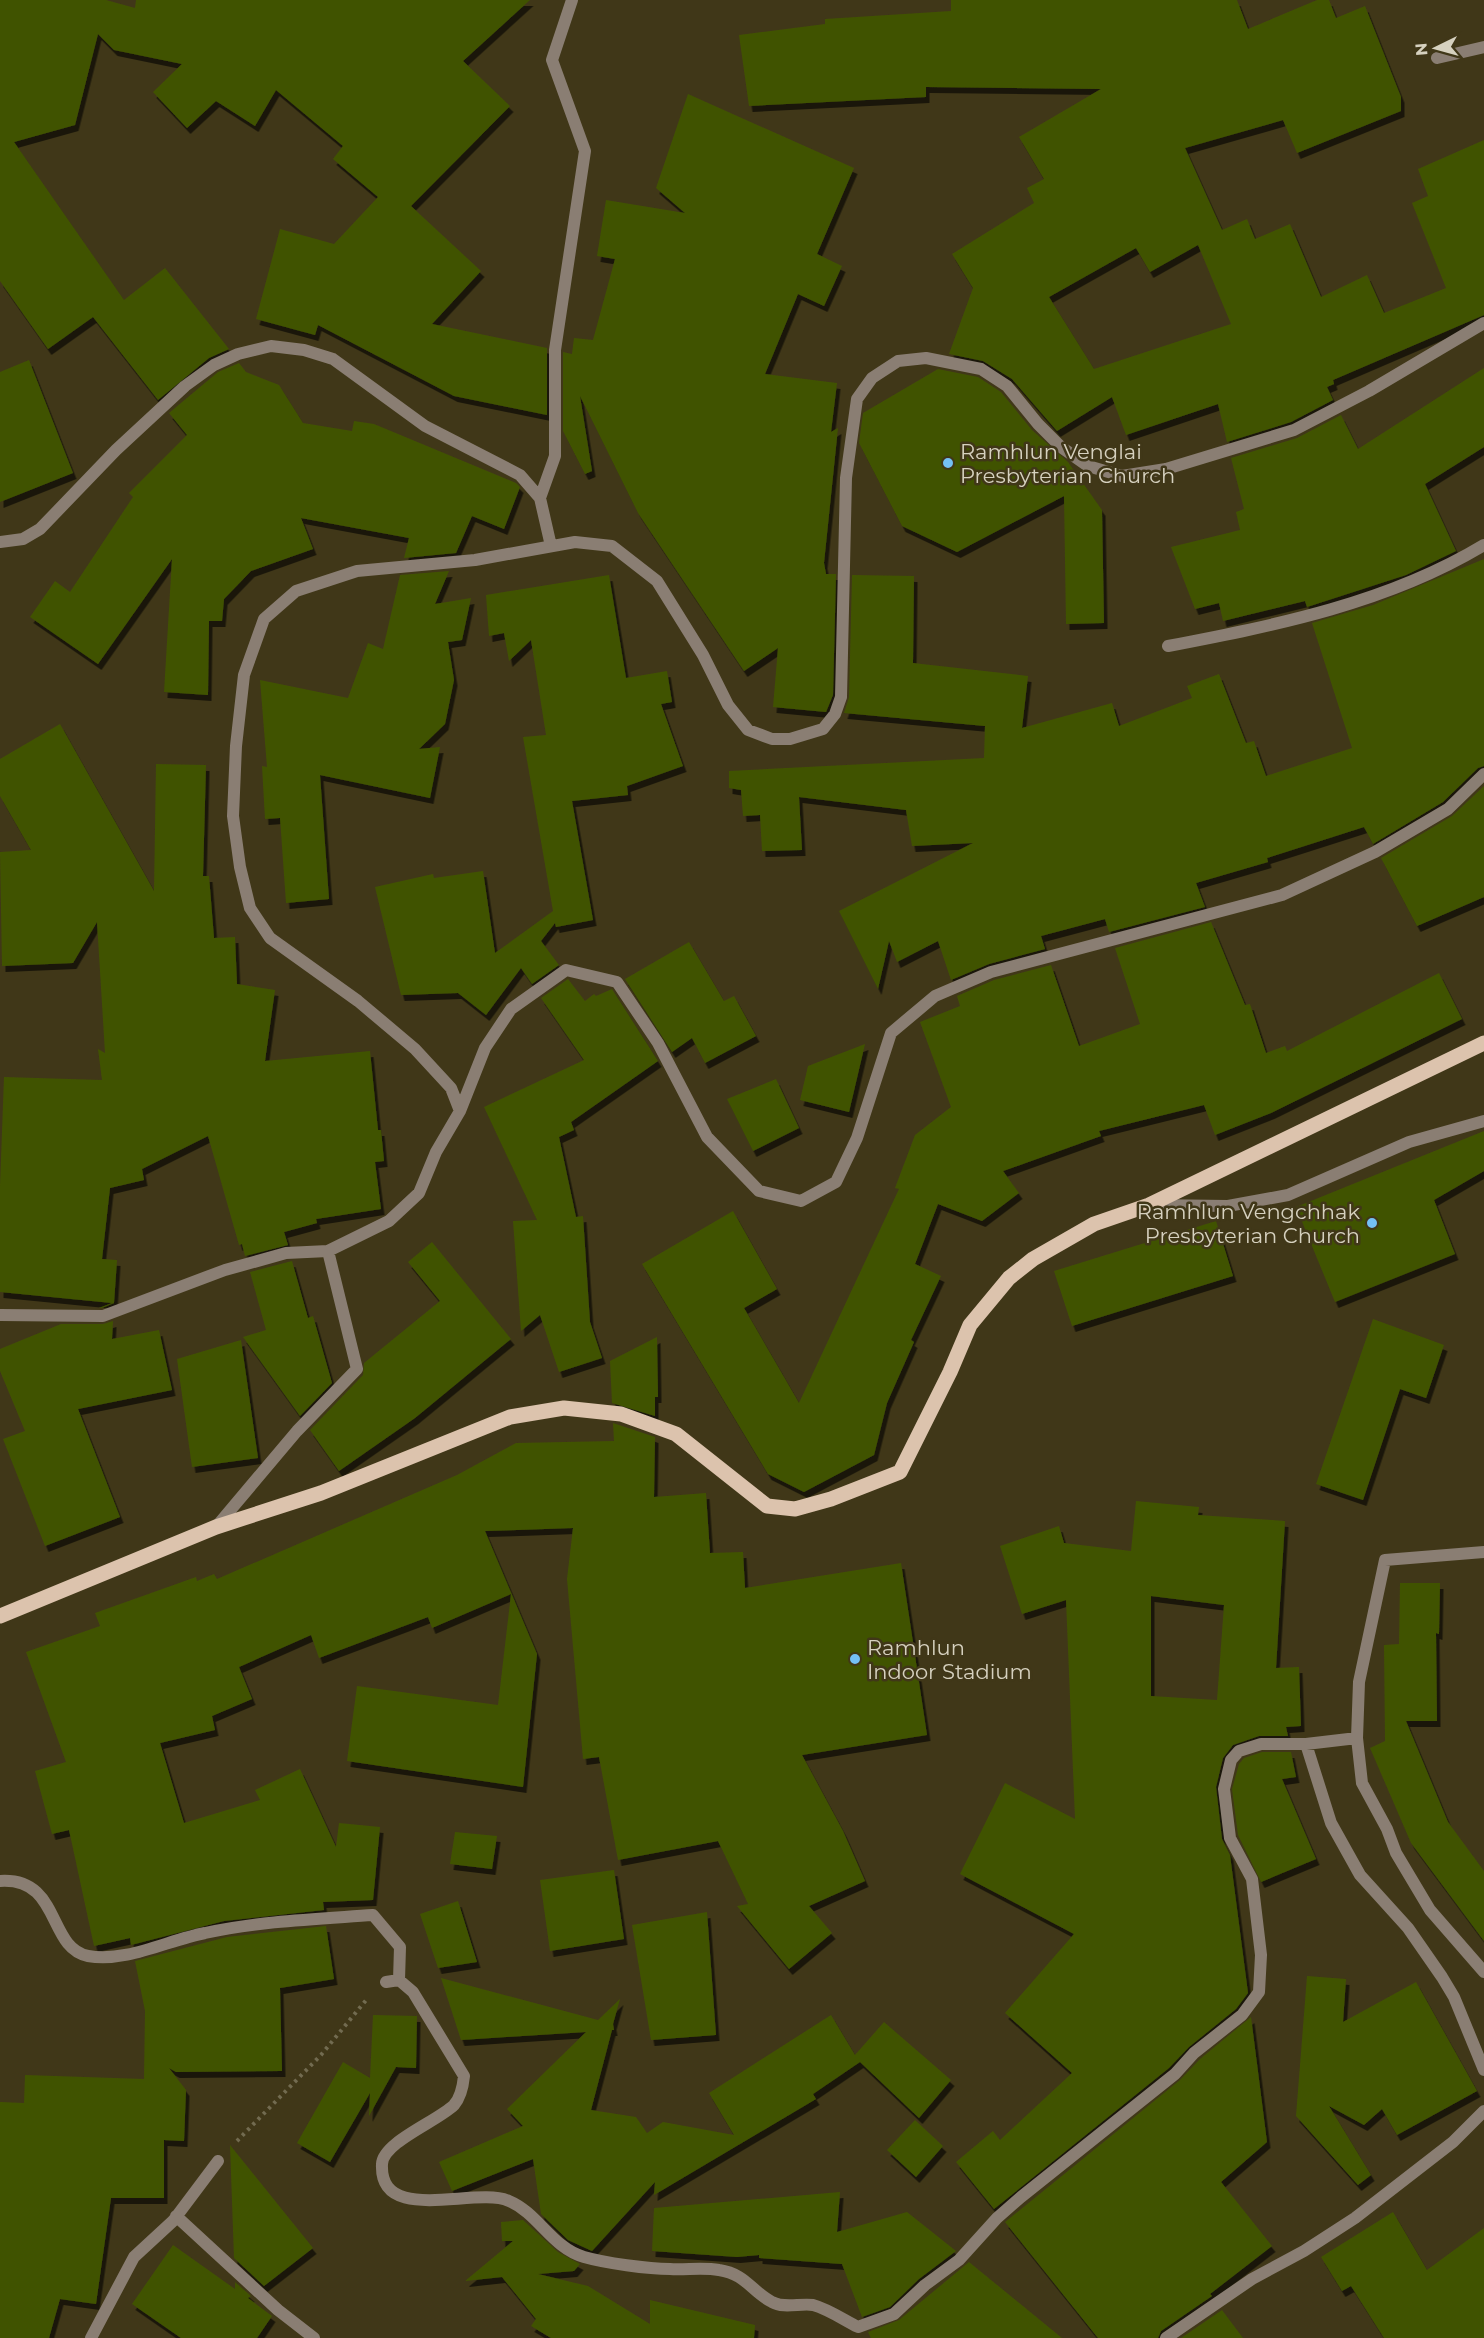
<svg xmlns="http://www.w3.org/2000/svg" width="1484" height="2338" font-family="Montserrat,sans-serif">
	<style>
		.building { fill: #415300; fill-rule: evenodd; filter: url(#shadow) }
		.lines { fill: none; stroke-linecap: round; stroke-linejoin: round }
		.path { stroke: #726b50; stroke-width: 4; stroke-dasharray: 3 4.5; stroke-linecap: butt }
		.lane { stroke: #8a7e73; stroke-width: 12 }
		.street { stroke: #8a7e73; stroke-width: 12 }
		.primary { stroke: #dcc3ad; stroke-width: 15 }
		.poi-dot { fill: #74c0f6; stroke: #403718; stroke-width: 2 }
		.labels { text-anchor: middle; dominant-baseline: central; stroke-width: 5; stroke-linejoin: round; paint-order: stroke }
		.poi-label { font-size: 21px; fill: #d6d1bf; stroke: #403718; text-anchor: start }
	</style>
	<defs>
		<filter id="shadow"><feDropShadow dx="3.5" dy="6" stdDeviation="0" flood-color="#0009"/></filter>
	</defs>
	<rect width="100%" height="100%" fill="#403718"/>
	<path class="building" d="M0,0H106L135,8L136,0H530L463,61L510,106L411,206L481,271L432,324L547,348V415L454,396L318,325L315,335L256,319L280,229L334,244L378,197L333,159L343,146L276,90L255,126L216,101L187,128L153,92L182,64L114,50L98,34L75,125L14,142L124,300L165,268L229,349L209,358L158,400L93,317L48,349L0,281Z
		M951,0H1237L1248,29L1317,0H1329L1336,18L1365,6L1401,97V111L1297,153L1283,120L1185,148L1222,230L1247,219L1255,239L1290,224L1321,297L1367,275L1384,313L1446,288L1412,203L1428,196L1418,169L1484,140V315L1333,380L1334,384L1327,387L1333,400L1291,422L1227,442L1218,404L1126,435L1112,397L1057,431L1012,379L983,361L949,354L973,288L952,254L1034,203L1027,188L1044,179L1019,137L1101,89L926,87V97L749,106L739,35L825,24V19L951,11ZM1198,245L1231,324L1094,369L1049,297L1136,248L1150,272Z
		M688,94L854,168L817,254L842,266L824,306L798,294L765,374L837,383L831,432L838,428L824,563L826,574H836L833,695L826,712L773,707L778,648L744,671L638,513L580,396L592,471L585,474L563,431V352L572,354L574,338L593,340L615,259L597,256L606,200L685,213L656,188Z
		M29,360L73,473L0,502V372Z
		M239,363L246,372L279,385L303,423L352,431L354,421L374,424L516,483L520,487L504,529L472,516L456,553L404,558L409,538L301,518L313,549L251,571L224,599L222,621H209L208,695L164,692L172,559L98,664L30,617L55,581L70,592L133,497L129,493L187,435L169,413L218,372Z
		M1484,368V447L1425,484L1456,551L1406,575L1307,607L1305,601L1223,621L1219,603L1195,609L1171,547L1240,530L1236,512L1244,509L1231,458L1297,438L1341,415L1358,449Z
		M938,369L978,377L1001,392L1032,430L1068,462L1102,510L1104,623L1066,624L1064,496L957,552L902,526L859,443L863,413Z
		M1484,559V766L1478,768L1443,802L1373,844L1364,827L1267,858L1268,862L1196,883L1205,907L1109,932L1105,919L1041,936L1045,949L989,964L951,980L938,941L897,962L889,941L878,989L839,911L973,843L912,846L906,810L799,797L802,850L762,851L760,815L743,816L741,790L729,788V771L984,758L985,726L844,713L849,697L852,575L914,576L913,663L1028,676L1022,728L1112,703L1119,726L1192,698L1187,686L1219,674L1246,743L1254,741L1266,776L1352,748L1312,623L1373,605Z
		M449,571L435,604L471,598L462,640L448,642L454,680L445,724L419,749L440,747L430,798L320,775L329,899L286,903L280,818L265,819L262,766L267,767L260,680L348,698L368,643L383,649L400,575Z
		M609,575L626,678L667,671L672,702L661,704L683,766L627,786L628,795L572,801L593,920L556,927L555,923L541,941L559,965L532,984L521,968L486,1015L458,993L401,995L375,887L433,874L434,878L483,871L495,953L553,911L523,737L546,735L531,640L509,661L504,633L489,636L486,595Z
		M60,724L154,891L156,764L206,765L203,876H209L214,938L235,937L237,984L275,990L265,1061L370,1051L378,1130H381L384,1161L375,1162L381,1209L316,1219L317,1223L284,1232L288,1245L245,1256L242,1244L239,1245L208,1136L142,1169L144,1180L110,1188L102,1259L117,1260L114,1303L102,1308H99L112,1303L0,1292V1186L4,1077L102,1080L98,1049L105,1053L97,922L73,963L2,966L0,852L31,850L0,796V759Z
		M1484,786V897L1417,926L1381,858L1452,816Z
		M1211,922L1245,1005L1250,1004L1266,1053L1285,1046L1287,1051L1439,973L1462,1019L1271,1113L1215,1135L1204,1105L1099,1131L1101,1136L1003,1171L1019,1193L982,1221L938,1204L915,1264L941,1276L911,1340L914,1342L887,1403L874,1455L804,1492L768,1474L642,1264L733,1211L777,1289L744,1308L799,1403L899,1189L895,1188L915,1135L951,1107L920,1022L960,1006L957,996L994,980L1051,965L1079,1046L1140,1024L1115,948Z
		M689,942L724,1001L734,996L756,1036L705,1063L692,1038L672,1052L625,979Z
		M568,979L585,1001L594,994L596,996L612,989L658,1061L571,1122L574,1130L559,1137L576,1217L583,1216L590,1322L602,1358L559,1372L540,1315L521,1331L513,1221L537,1220L484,1107L584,1060L541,998Z
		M865,1044L849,1112L800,1100L808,1066Z
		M776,1079L799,1128L753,1151L727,1099Z
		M1484,1131V1171L1434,1200L1455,1254L1335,1302L1296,1207Z
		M1216,1221L1233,1276L1072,1326L1054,1271Z
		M432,1242L511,1339L415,1418L339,1471L310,1430L363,1375L364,1363L440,1301L408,1262Z
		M292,1261L308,1318L313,1316L332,1383L300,1416L243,1337L266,1330L250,1272Z
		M1373,1319L1444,1345L1426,1398L1400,1389L1363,1500L1316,1484Z
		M113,1321L112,1339L159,1330L172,1390L78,1409L120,1517L45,1546L3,1439L25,1431L0,1371V1349L61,1324H103Z
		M657,1337L658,1397H655V1416L612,1403L610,1361Z
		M241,1340L258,1458L192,1467L177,1359Z
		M613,1423L655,1437L654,1497L706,1493L710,1553L743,1552L745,1588L901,1563L927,1735L802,1755L843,1831L865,1881L809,1906L832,1933L789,1969L737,1906L748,1904L718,1841L618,1860L599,1757L583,1759L567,1579L573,1528L485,1531L537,1654L523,1787L347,1761L357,1686L498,1705L511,1594L432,1628L428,1617L319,1658L311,1635L239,1667L252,1699L212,1716L215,1730L160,1743L184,1823L260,1800L255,1790L300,1769L336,1847L339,1823L380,1827L373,1900L323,1902L324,1910L224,1921L131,1945L130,1938L94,1946L69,1830L52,1834L35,1771L66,1762L26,1652L100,1626L95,1613L196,1577L197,1581L214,1574L217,1579L457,1475L516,1443L614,1441Z
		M1136,1501L1199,1507L1198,1515L1285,1521L1276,1668L1299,1667L1301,1726L1286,1727L1288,1736H1259L1233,1745L1223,1758L1216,1787L1222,1839L1230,1855L1248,1993L1236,2009L1189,2047L1169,2068L994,2209L956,2162L993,2131L1000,2140L1072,2073L1005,2013L1074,1934L960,1874L1005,1783L1075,1819L1066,1600L1022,1614L1000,1546L1059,1526L1064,1543L1131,1551ZM1151,1596L1224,1605L1217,1700L1151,1696Z
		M1400,1583H1440L1439,1634L1436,1633L1437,1721H1406L1448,1822L1484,1871V1941L1411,1843L1370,1748L1385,1741L1384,1645L1399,1644Z
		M1262,1752H1291L1296,1777L1282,1779L1316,1859L1261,1882L1238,1835L1232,1789L1239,1764L1244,1758Z
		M455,1832L497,1836L492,1869L450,1864Z
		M614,1870L624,1939L550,1951L540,1880Z
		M458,1901L477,1962L438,1968L420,1914Z
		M707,1912L716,2035L651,2040L632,1925Z
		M326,1926L334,1979L280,1988L282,2071L176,2072L169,2068L186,2090L184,2141L164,2140V2198H111L96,2304L60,2299L49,2338H0V2102L24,2103L25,2075L144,2079L145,2011L135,1961L227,1937Z
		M1307,1976L1346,1979L1343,2022L1416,1982L1477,2091L1397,2135L1382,2109L1364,2125L1329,2106L1371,2175L1358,2185L1296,2116Z
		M441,1978L598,2020L620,1999L613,2024L614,2030H612L591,2110L636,2117L647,2133L663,2122L734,2135L709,2093L831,2015L855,2055L884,2022L951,2080L919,2118L860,2062L813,2094L816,2099L654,2195L655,2182L592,2251L568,2240L541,2214L533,2159L452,2191L439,2162L523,2126L507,2109L586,2032L461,2040Z
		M373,2015L417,2016L416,2068L396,2067L369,2116L370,2093L330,2162L297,2143L343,2062L370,2078Z
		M1251,2017L1267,2142L1221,2182L1272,2246L1210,2294L1212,2296L1161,2331L1158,2338H1098L1005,2222L1180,2080L1200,2059Z
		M915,2120L943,2146L916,2177L887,2150Z
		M230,2145L313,2248L264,2286L234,2258Z
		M840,2192L837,2232L907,2212L956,2251L919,2279L890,2307L862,2317L842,2264L759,2258V2255L737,2257L652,2251L654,2208Z
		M1393,2212L1427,2270L1484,2228V2338H1384L1351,2286L1342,2291L1321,2257Z
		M523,2220L558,2252L580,2264L574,2271L538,2274L588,2286L650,2324V2300L755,2325L754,2338H551L531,2326L536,2319L502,2277L465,2281L513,2241H502L501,2222Z
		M173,2245L235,2289V2282L251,2296L248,2298L272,2316L257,2338H181L132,2304Z
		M969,2262L1062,2338H871L868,2332L899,2320Z
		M1222,2310L1243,2338H1181Z"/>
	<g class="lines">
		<path class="path" d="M237,2141L321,2055L367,1999"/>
		<path class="lane" d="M1437,58L1484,47"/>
		<path class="street" d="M540,498L555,456V350L585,151L552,60L572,0
			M0,542L23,539L40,529L116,450L185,386L214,365L238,354L271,346L304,350L333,359L425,426L520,475L540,498L551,546
			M1168,646C1277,625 1388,603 1484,545
			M460,1111L451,1088L415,1049L358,1001L270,938L250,908L240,867L233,816L236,746L244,675L264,619L296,591L357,571L475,560L575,542L612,546L657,581L703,655L728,705L748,730L772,739H790L823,729L835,714L841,697L846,478L857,399L872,378L898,361L926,358L981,369L1007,386L1038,424L1061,447L1088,466L1122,476L1166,469L1294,430L1369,391L1484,323
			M1149,1205L1228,1206L1288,1195L1409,1142L1484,1121
			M0,1315L103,1316L225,1270L286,1253L328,1251L389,1221L419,1193L436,1152L460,1111L485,1048L511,1009L566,970L617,982L658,1043L707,1137L759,1191L801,1201L836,1182L857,1138L891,1033L935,996L991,972L1282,895L1375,852L1448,809L1484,774
			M216,1527L297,1431L357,1369L328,1251
			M1484,1552L1385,1560L1359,1682L1357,1738L1362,1783L1387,1829L1396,1853L1430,1910L1484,1972
			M1306,1744L1331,1823L1360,1875L1408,1928L1442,1977L1454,1997L1484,2070
			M0,1881C61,1877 47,1948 88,1956C126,1963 168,1940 205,1933C260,1921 317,1919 373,1915L400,1947L399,1980
			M386,1982L399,1980L413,1992L464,2076C463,2086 461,2097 454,2105C438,2121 383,2142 382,2164C379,2226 475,2186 509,2201C538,2213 552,2248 584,2257C605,2263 648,2269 670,2269C686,2270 703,2267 719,2270C746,2274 751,2291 772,2302C784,2309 800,2303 813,2305C828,2309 844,2320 858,2327L894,2314L925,2285L959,2260L997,2218L1021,2197L1175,2074L1194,2053L1242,2015L1259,1992L1261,1955L1252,1879L1230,1838L1224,1789L1231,1760L1239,1751L1261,1744H1306L1357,1738
			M176,2216L278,2310L314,2338
			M91,2338L134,2257L173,2221L218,2161
			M1166,2338L1252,2279L1304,2251L1355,2218L1453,2142L1484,2111"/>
		<path class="primary" d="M0,1616L216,1527L321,1493L510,1417L564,1408L621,1414L676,1434L767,1506L795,1509L831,1499L900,1472L950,1372L970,1325L1009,1278L1033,1259L1094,1224L1149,1205L1484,1043"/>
	</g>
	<g class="poi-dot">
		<circle cx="948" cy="463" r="6"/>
		<circle cx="1372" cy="1223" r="6"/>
		<circle cx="855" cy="1659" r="6"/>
	</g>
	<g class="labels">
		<g class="poi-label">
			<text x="960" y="451">Ramhlun Venglai<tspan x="960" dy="24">Presbyterian Church</tspan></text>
			<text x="1360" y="1211" text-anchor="end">Ramhlun Vengchhak<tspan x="1360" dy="24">Presbyterian Church</tspan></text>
			<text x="867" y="1647">Ramhlun<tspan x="867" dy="24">Indoor Stadium</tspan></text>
		</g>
	</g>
	<g transform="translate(1436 48) rotate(265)" stroke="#403718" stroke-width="4.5" paint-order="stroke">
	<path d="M0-4.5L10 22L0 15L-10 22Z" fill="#d6d1bf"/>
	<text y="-9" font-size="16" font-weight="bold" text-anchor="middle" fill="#d6d1bf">N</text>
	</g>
</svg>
